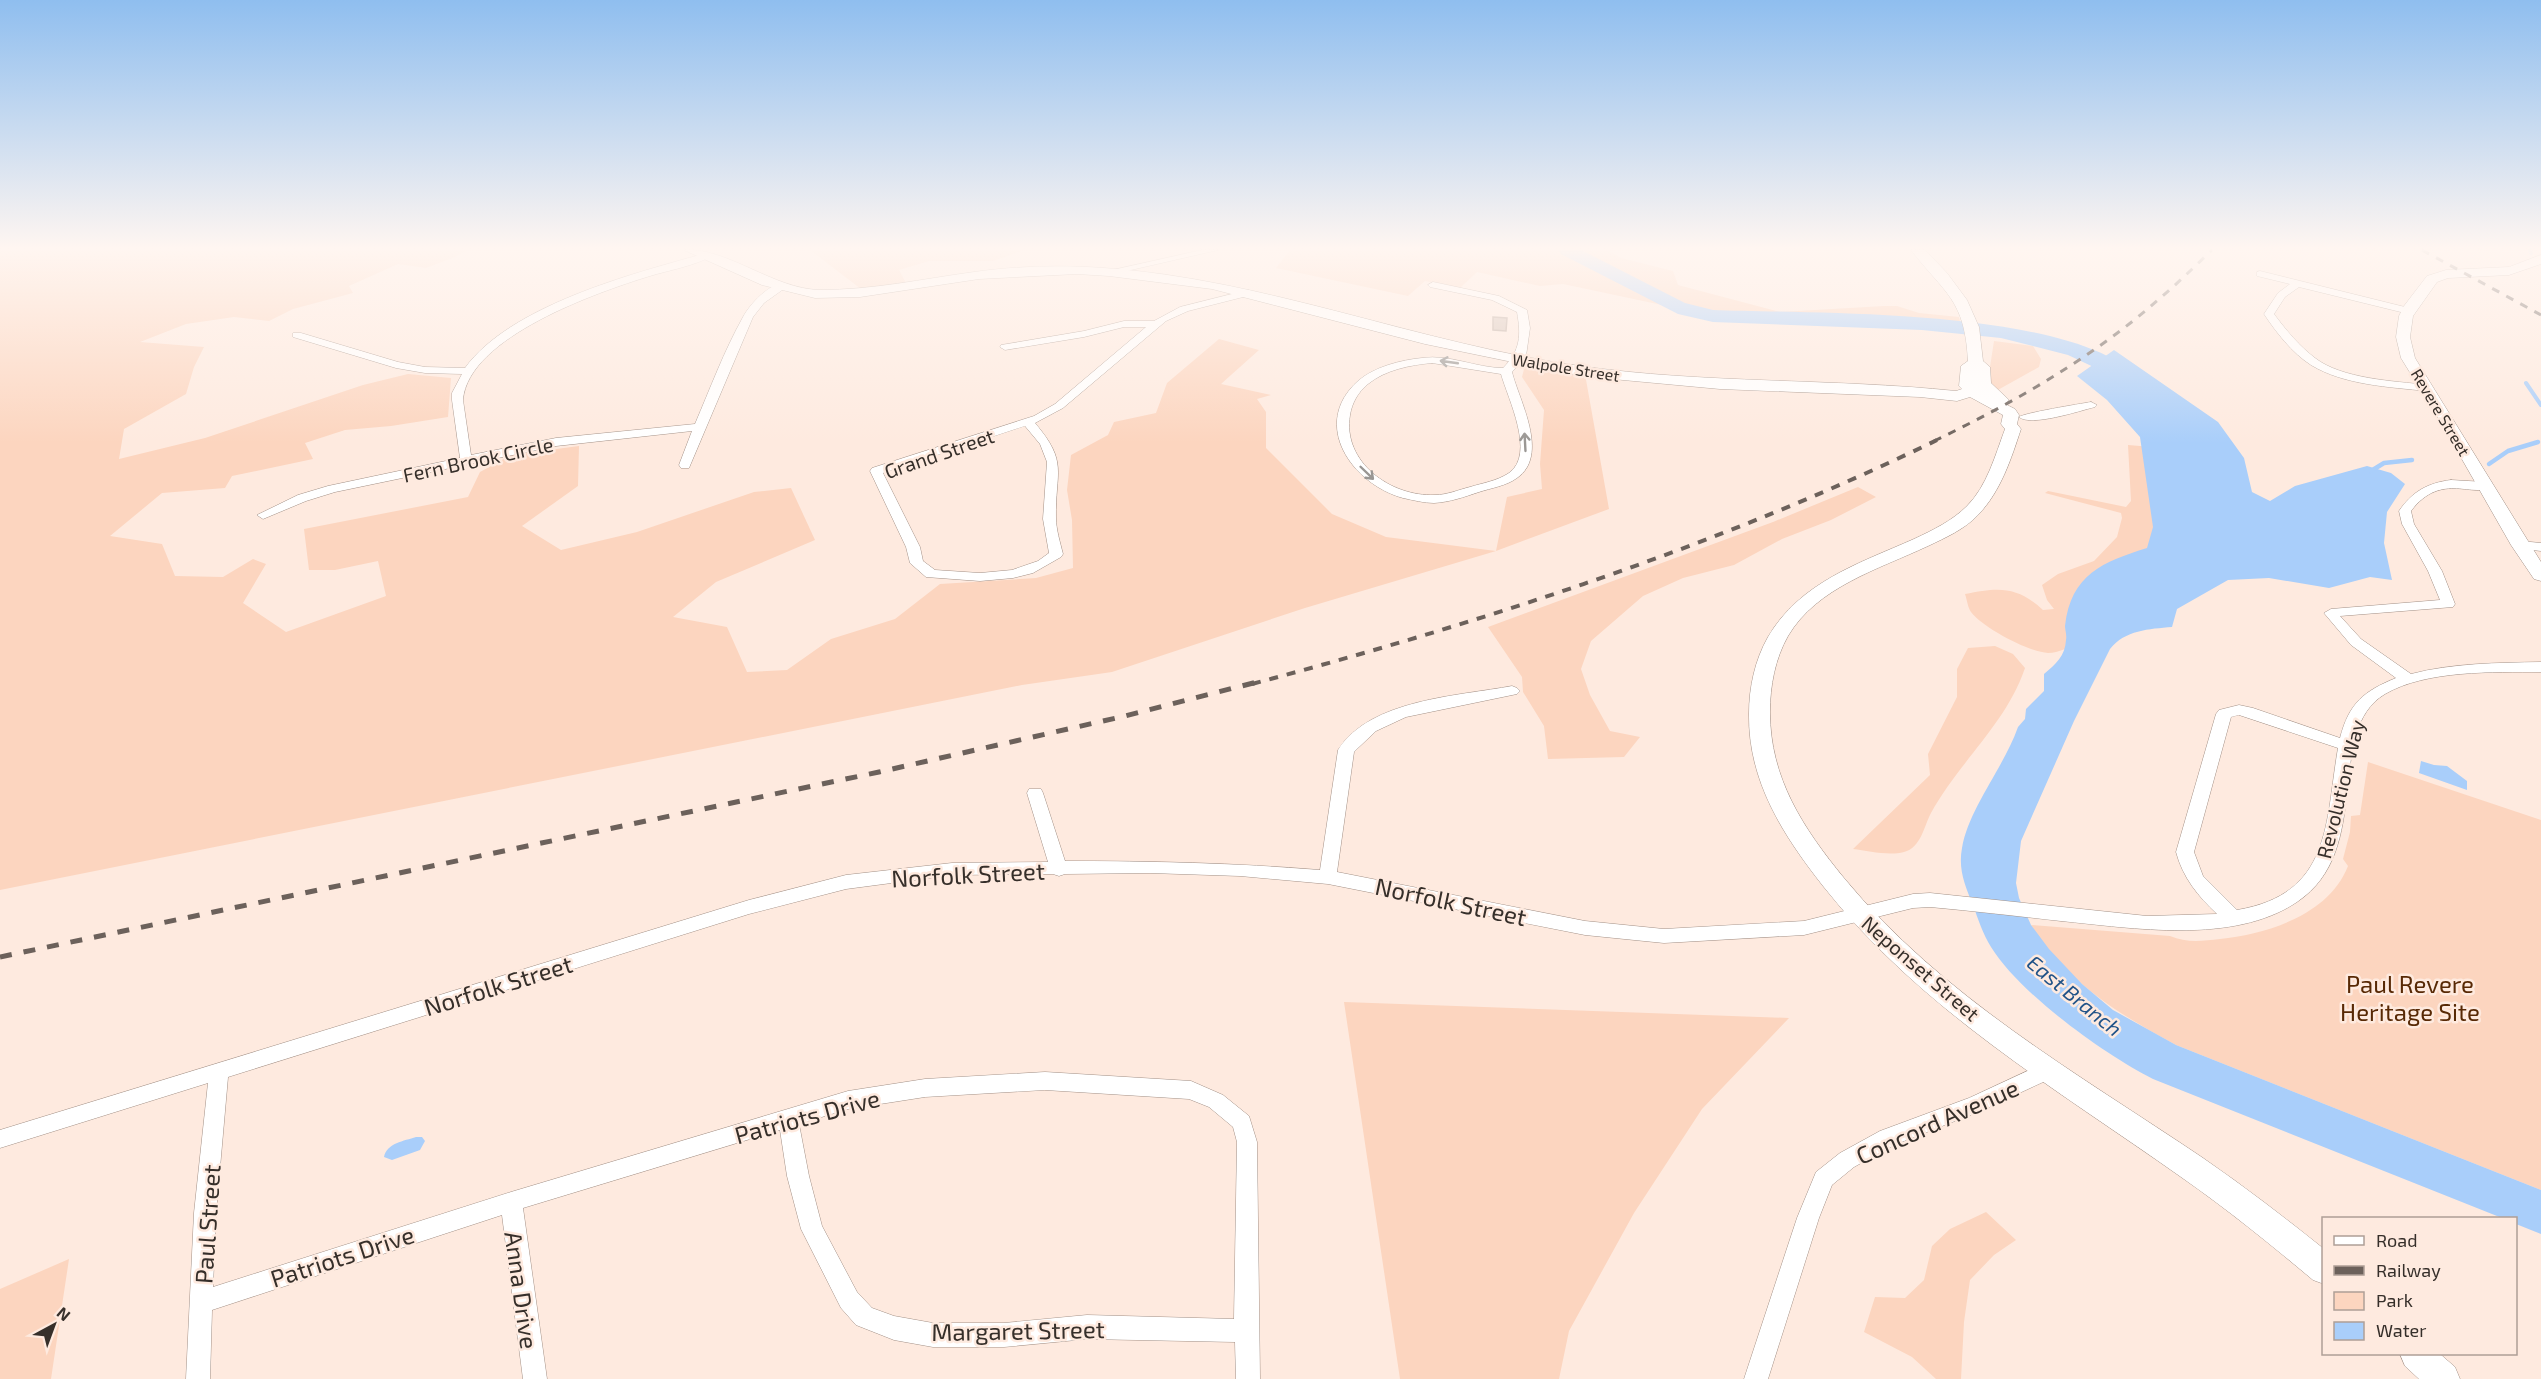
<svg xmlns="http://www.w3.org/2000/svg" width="2541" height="1379" font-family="'Exo 2',sans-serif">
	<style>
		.green { fill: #fcd5bf }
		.water { fill: #a9cefa }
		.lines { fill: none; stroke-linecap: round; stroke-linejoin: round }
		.stream-far1 { stroke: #a9cefa; stroke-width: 4 }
		.stream { stroke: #a9cefa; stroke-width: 4.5 }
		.river { fill: #a9cefa; fill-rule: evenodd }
		.building { fill: #d9c6bb; stroke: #c1aea3; stroke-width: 1.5 }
		.street-casing { stroke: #a39187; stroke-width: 1 }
		.secondary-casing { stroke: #a39187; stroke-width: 1 }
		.street { fill: #fff; fill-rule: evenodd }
		.secondary { fill: #fff; fill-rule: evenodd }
		.rail-far2 { stroke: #6c615b; stroke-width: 3; stroke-dasharray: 8 8; stroke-linecap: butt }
		.rail-far1 { stroke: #6c615b; stroke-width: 4; stroke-dasharray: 9 9; stroke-linecap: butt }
		.rail { stroke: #6c615b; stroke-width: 5; stroke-dasharray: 12 12; stroke-linecap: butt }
		.oneway { stroke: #9a9794 }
		.labels { text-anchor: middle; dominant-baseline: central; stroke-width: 5; stroke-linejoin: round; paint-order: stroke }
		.far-street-label { font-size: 16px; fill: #362f2a; stroke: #feeadf }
		.street-label { font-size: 20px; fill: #362f2a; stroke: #feeadf }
		.water-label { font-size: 21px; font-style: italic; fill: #215388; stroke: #feeadf }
		.near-street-label { font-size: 24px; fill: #362f2a; stroke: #feeadf }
		.near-park-label { font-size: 24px; fill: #582905; stroke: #feeadf }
	</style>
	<rect width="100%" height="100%" fill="#feeadf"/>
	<path class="green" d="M0,250H467L455,257L426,268L398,264L349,286L353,293L293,309L269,321L234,317L186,324L140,342L204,347L194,367L186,394L124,429L119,459L205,438L363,385L408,374L451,378L448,417L391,426L345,430L305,443L313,459L232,476L225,488L162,493L110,536L162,544L175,576L223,577L253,559L266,564L243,603L286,632L386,596L378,561L335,570H309L304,529L468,497L480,472L511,455L579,446L578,486L522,526L561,550L637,532L754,492L791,488L815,540L716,582L673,617L727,627L747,672L787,670L831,639L895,619L940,584L1036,578L1073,568L1072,520L1067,490L1071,455L1108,435L1114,422L1156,413L1167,383L1219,339L1259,350L1221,384L1271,395L1257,399L1266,412V448L1332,514L1386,537L1496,551L1507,497L1542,489L1540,464L1544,410L1522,377L1525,365L1585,374L1609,509L1496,551L1305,608L1112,672L1022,685L0,890Z
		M810,250H1025L993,261H929L899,270L906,283L861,289Z
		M1290,250H1608L1621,258L1673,271L1678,285L1780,312L1884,306H1897L1919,313L1959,317L1962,331L1761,323L1709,318L1662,305L1563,284L1540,286L1477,272L1460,288L1425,281L1408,296L1276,268Z
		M1994,341L2033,346L2041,359L2039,367L1996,391L1988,380Z
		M2128,445L2152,447L2175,532L2079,642C2069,647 2059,653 2048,653C2029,652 1983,628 1971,612C1968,608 1967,600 1965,594C1999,587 2017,586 2043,610L2054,609L2047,600L2042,585L2058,574L2094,561L2117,537L2122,518L2121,513L2045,493L2048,491L2126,507L2131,501Z
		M1858,487L1876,497L1831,520L1782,539L1734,565L1683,578L1643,596L1591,641L1581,669L1590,695L1610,731L1640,737L1624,757L1548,759L1544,726L1523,692L1522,677L1488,627L1773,522Z
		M1995,646L2013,654L2025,668C2006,724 1959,762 1931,813C1924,826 1921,848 1904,852C1889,856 1868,851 1853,849L1930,775L1928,754L1957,697V669L1968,648Z
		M2368,762L2541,820V1190L2176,1045C2120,1015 2065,981 2031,925L2170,936C2186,943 2202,941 2220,939C2267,934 2329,915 2348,866L2343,859L2350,832L2351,816L2360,815Z
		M1344,1002L1789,1018L1702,1109L1634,1213L1569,1331L1559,1379H1400Z
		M1986,1212L2016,1240L1994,1255L1970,1280L1964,1322L1961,1379H1936L1912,1357L1864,1332L1875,1297L1905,1298L1924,1280L1932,1246L1950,1229Z
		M69,1259L51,1379H0V1289Z"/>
	<path class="water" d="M2114,350L2218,422L2244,458L2252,492L2270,501L2295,486L2367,466L2391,473L2405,484L2387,512L2384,543L2392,580L2370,577L2329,588L2269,578L2228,580L2177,609L2172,627C2149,629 2125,630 2110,649L2074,721L2021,841L2016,883L2019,898L2031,925L2049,949L2082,984L2113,1010L2176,1045L2541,1190V1234L2516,1224V1218H2502L2153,1079C2104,1054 2020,994 1991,947C1983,934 1978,919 1973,905C1965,886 1958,869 1962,848C1969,808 2004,767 2018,727L2025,719L2026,709L2044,691V674C2056,664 2065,656 2066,640C2067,635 2065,630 2065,626C2071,574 2103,562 2147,548L2153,527L2140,437L2107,400L2077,376Z
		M2421,761L2434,765L2447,766L2467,781V790L2419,773Z
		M416,1137H422L425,1141L420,1150L392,1160L384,1157C387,1143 404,1141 416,1137Z"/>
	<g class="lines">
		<path class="stream-far1" d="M2530,250L2531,253
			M2526,383L2541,405"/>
		<path class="stream" d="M2489,464L2508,451L2538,442
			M2371,471L2384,463L2412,460"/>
		<path class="river" d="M1559,250H1581L1685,303L1713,310C1806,314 2089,306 2144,385L2141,390L2133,392L2125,390L2100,370L2068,355L2001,338L1922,330L1713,322L1678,314L1561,254Z"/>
	</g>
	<path class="building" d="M1493,317L1507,318L1506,331L1493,330Z"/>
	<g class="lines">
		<defs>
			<path id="street" d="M1202,250H1218L1109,275L1104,272Z
				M703,254L711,256C698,265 666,271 650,276C598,292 468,337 463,400L471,455L556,438L695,424C710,389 724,351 743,317C750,304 770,282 785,284V288L764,303L753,317L689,468H681L679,465L692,431L556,446L335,492L306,501L263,519L257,515L298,495L328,486L460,458L452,400V393L462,374L425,373L396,368L293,337V333H301L398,362L425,367L465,368C510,306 631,274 703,254Z
				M2260,271L2413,309L2414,311L2409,314L2299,287L2285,297L2274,314C2286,330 2299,346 2315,358C2342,379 2394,381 2427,385L2433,388L2427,391C2389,387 2344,385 2311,365C2292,353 2276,332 2264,314L2278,293L2290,284L2257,276V272Z
				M1433,282L1499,296L1527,310L1530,328L1526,356L1512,372C1519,400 1550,455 1517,478C1506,486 1491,488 1479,492C1464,497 1450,502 1434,503C1424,503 1413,500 1403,498C1352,484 1310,424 1358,381C1374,367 1401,360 1422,358C1450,354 1476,368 1503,368C1521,350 1521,335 1517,312L1492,300L1430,287L1428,285ZM1432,363L1501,374C1508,399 1536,454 1509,473C1497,481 1483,483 1470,487C1458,490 1447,495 1435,495C1391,497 1342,462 1350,415C1352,403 1358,392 1368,384C1385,370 1410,365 1432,363Z
				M1248,290L1251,291V295L1188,311L1166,321L1063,408L1035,423C1069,463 1055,471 1056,518C1056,529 1060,542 1063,554L1061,557L1033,573L1013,578L980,581L926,577L910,563L906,547L870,471L872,468L1034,416L1055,404L1146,327H1124L1084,337L1005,350L1000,347L1001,345L1084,331L1124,321H1154L1180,307ZM1025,426L1040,444L1047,462L1043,519L1049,553L1038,561L1012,570L980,573L935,570L923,561L920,547L883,473Z
				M2091,402L2097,405L2095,407C2079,411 2031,427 2019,417C2024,413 2079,404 2091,402Z
				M2451,480L2485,482L2491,486C2475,500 2442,470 2411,511L2414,524L2442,571L2455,604L2453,607L2340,616L2361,639L2411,674C2453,663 2497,663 2541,662V672C2494,672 2426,670 2385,694C2323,731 2375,850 2297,902C2233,945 2133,928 2061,921C2017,916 1974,911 1930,907L1913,908L1804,935L1664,943L1585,935L1328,884L1240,876L1150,873L1065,874L1059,876L1053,874L952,875L846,889L749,914L228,1077L216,1213L213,1287L511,1192L848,1091L925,1079L1045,1072L1191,1081L1223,1095L1249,1116L1257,1142L1260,1379H1236L1235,1342L1087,1339L1004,1347H933L894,1340L856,1325L841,1308L801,1229L787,1176L780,1130L523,1208L547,1379H523L502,1215L212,1310L210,1379H186L194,1213L208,1083L0,1148V1130L749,900L846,875L952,863L1048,862L1027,793L1029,789H1041L1043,793L1065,861C1151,861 1235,863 1320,870L1338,750C1370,699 1459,696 1512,686L1517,688L1520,691L1517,694L1406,717L1376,731L1358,748L1354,752L1337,872L1585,921L1664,929L1804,921L1913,894L1930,893L2147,916L2217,914C2198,896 2183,878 2176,852L2216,714L2219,710L2239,705L2253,708L2340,738C2349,703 2364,691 2396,678L2351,645L2324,613L2331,609L2440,600L2428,571L2402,524L2399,511C2412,492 2427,483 2451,480ZM2239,715L2338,748C2325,823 2332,894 2237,910L2203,876L2194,852L2231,717ZM1045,1090L1189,1099L1209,1107L1233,1127L1237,1142L1234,1319L1087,1315L1004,1323H933L894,1316L872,1308L857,1292L822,1226L809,1176L799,1124L848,1109L925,1097Z
				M2520,541L2541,543V551L2515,548L2513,545L2515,542Z
				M2049,1061L2056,1064L2059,1070L2056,1076L1983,1110L1894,1145L1854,1167L1832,1185L1819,1218L1768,1379H1744L1797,1218L1816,1172L1840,1153L1880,1131L1969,1098Z"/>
			<path id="secondary" d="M684,250C727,247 773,289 820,290C872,290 923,279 974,272C1017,266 1062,265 1104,268C1266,279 1420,344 1580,366C1705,384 1831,378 1956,391L1962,389L1959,386L1961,366L1968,361C1965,299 1945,294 1911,250H1925L1947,273L1967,300L1979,327L1983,361L1990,367L1991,383L2009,400L2005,404L2015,409L2019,415L2017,424L2021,429C2011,459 2001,491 1978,515C1965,529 1945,538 1928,546C1879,569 1817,587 1788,636C1775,659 1770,686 1770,712C1770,778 1803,828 1844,878C1942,997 2077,1073 2203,1158C2245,1187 2284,1217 2324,1249V1284L2313,1280C2270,1244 2227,1209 2181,1177C2055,1088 1920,1009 1823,886C1783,835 1748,781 1749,714C1749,687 1755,660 1768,637C1800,582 1860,563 1914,539C1933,530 1952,521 1967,506C1987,486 1995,456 2005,429L2001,424L2003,415L1970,397L1957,401L1920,397L1720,389L1580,376L1425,344L1212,289L1109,276L1077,274L979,279L860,297L815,298L762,285Z
				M2541,255V264L2509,275L2448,278L2437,282L2413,316L2410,337L2415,358L2541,562V581L2534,579L2511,545L2443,426L2401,358L2396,337L2399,316L2404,306L2427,276L2446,270L2509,267Z
				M2400,1354H2440L2455,1367L2460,1379H2419L2405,1366Z"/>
		</defs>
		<use href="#street" class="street-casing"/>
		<use href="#secondary" class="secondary-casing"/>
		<use href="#street" class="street"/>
		<use href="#secondary" class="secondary"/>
		<path class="rail-far2" d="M2422,250L2541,315
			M1934,441C2013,403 2092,358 2158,300C2177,284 2194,267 2212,250"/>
		<path class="rail-far1" d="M1252,684C1484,622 1721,545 1937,440"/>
		<path class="rail" d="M0,957L879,772L1125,716L1257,682"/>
	</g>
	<defs><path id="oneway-shaft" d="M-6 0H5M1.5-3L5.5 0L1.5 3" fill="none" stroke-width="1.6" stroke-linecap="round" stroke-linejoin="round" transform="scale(1.5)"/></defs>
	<g class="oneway">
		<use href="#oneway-shaft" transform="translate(1449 362) rotate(-172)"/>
		<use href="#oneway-shaft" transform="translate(1525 442) rotate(-93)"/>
		<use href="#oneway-shaft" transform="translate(1367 473) rotate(44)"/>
	</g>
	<linearGradient id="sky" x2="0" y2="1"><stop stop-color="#8fbeef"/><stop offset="0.56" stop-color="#fff6f1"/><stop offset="1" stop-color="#fff6f1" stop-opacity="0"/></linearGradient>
	<rect width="2541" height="443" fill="url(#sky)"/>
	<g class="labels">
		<g class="far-street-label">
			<text transform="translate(1566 367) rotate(9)">Walpole Street</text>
			<text transform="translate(2441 412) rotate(59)">Revere Street</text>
		</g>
		<g class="street-label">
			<text transform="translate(939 453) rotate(-19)">Grand Street</text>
			<text transform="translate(478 459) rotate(-12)">Fern Brook Circle</text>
			<text transform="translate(2340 789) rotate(-76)">Revolution Way</text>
			<text transform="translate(1921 968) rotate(41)">Neponset Street</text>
		</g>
		<g class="water-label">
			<text transform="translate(2075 995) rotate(39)">East Branch</text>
		</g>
		<g class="near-street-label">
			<text transform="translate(968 874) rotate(-3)">Norfolk Street</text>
			<text transform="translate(1451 901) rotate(12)">Norfolk Street</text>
			<text transform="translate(498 985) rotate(-17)">Norfolk Street</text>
			<text transform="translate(807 1116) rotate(-15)">Patriots Drive</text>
			<text transform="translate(1937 1121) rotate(-24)">Concord Avenue</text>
			<text transform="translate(207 1224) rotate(-86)">Paul Street</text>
			<text transform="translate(342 1256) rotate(-18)">Patriots Drive</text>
			<text transform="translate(522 1290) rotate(82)">Anna Drive</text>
			<text transform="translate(1018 1330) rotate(-1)">Margaret Street</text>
		</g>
		<g class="near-park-label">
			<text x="2410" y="983">Paul Revere<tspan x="2410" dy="28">Heritage Site</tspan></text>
		</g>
	</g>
	<rect x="2322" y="1217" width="195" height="138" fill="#feeadf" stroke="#ae9f97" stroke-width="1.5"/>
	<rect x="2334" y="1236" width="30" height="9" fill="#ffffff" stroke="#ae9f97" stroke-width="1.5"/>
	<text x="2376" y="1247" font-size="18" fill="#362f2a">Road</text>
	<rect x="2334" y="1266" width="30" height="9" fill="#6c615b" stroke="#ae9f97" stroke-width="1.5"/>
	<text x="2376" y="1277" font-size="18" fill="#362f2a">Railway</text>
	<rect x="2334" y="1292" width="30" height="18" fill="#fcd5bf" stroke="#ae9f97" stroke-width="1.5"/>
	<text x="2376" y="1307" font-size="18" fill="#362f2a">Park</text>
	<rect x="2334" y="1322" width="30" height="18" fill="#a9cefa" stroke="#ae9f97" stroke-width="1.5"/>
	<text x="2376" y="1337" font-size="18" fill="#362f2a">Water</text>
	<g transform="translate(54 1325) rotate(41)" stroke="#feeadf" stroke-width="4.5" paint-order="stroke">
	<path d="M0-4.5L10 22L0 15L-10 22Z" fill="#362f2a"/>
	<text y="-9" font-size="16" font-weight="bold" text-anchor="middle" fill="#362f2a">N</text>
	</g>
</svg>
